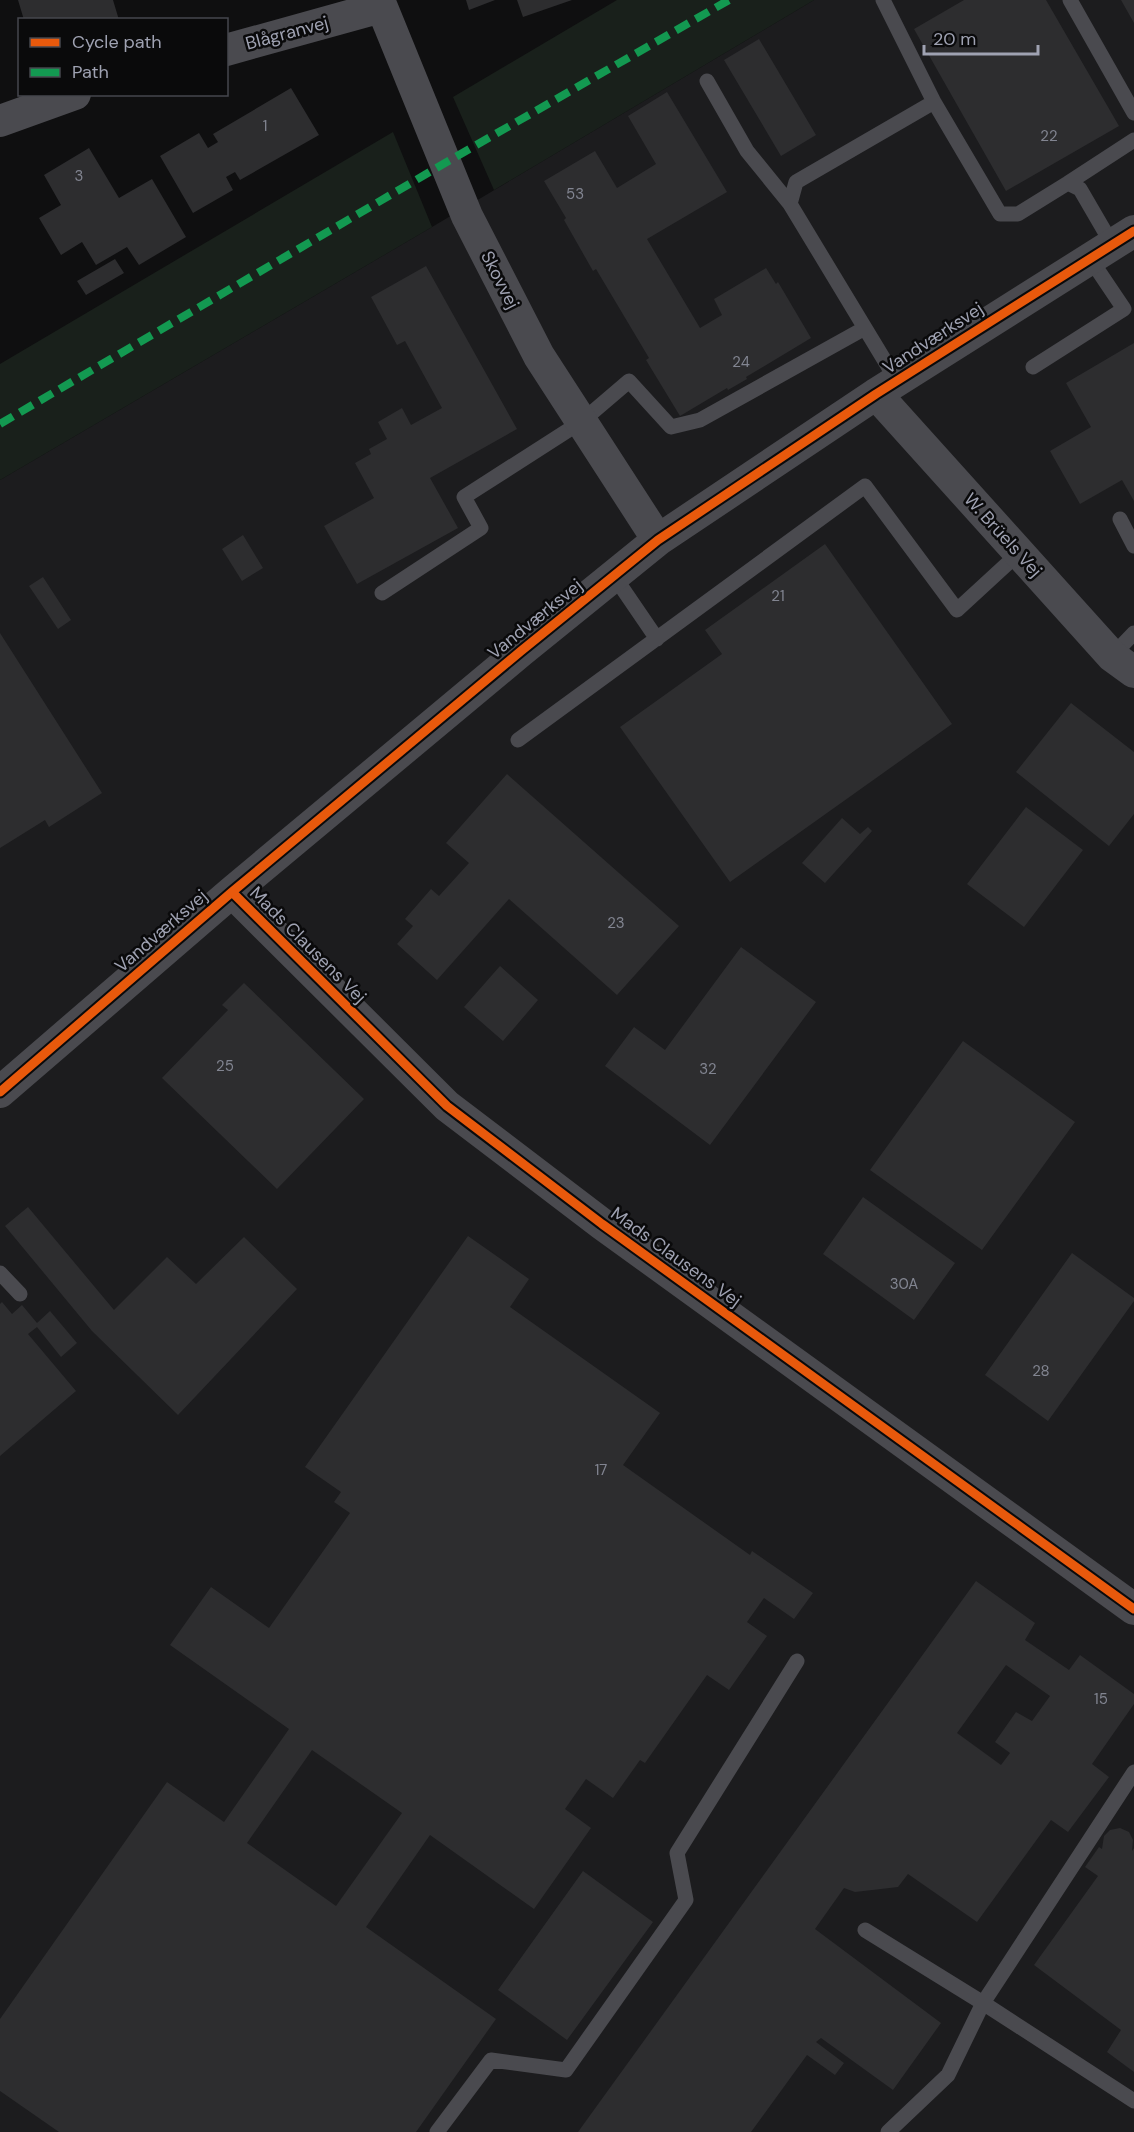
<svg xmlns="http://www.w3.org/2000/svg" width="1134" height="2132" font-family="'DM Sans',sans-serif">
	<style>
		.built { fill: #1c1c1e }
		.green { fill: #19201b }
		.building { fill: #2d2d2f; fill-rule: evenodd }
		.lines { fill: none; stroke-linecap: round; stroke-linejoin: round }
		.lane { stroke: #4a4a4f; stroke-width: 15 }
		.street { stroke: #4a4a4f; stroke-width: 32 }
		.quiet { stroke: #139951; stroke-width: 8; stroke-dasharray: 15 8; stroke-linecap: butt }
		.cycleway-casing { stroke: #0a0a0b; stroke-width: 13 }
		.cycleway { stroke: #e8590c; stroke-width: 9 }
		.labels { text-anchor: middle; dominant-baseline: central; stroke-width: 5; stroke-linejoin: round; paint-order: stroke }
		.number-label { font-size: 15px; fill: #828591 }
		.street-label { font-size: 18px; fill: #9fa2b2; stroke: #0a0a0b }
	</style>
	<rect width="100%" height="100%" fill="#0f0f10"/>
	<path class="built" d="M814,0H1134V2132H0V480L432,227Z"/>
	<path class="green" d="M617,0H814L494,190L453,97Z
		M393,132L432,227L0,480V364Z"/>
	<path class="building" d="M18,0H113L119,20H24Z
		M466,0H495L469,10Z
		M517,0H572L523,17Z
		M964,0H1046L1119,126L1006,191L914,29Z
		M1121,0H1134V23Z
		M759,39L816,135L781,156L724,60Z
		M291,88L319,135L240,180L235,172L226,177L233,190L193,213L160,156L199,133L208,148L218,142L213,134Z
		M667,92L727,192L647,239L700,328L722,315L714,299L766,268L776,284L778,282L811,338L746,377L747,379L728,390L727,388L680,416L646,360L649,358L596,269L593,271L564,220L566,218L544,181L595,151L617,188L656,164L628,116Z
		M89,148L119,198L152,179L186,237L139,265L127,247L96,265L82,242L61,255L39,218L61,205L44,175Z
		M115,259L124,273L86,295L77,281Z
		M426,266L517,429L430,478L458,528L357,584L324,526L374,498L355,463L371,454L369,449L387,439L378,422L402,408L411,425L442,408L405,341L397,345L371,297Z
		M1134,343V501L1122,480L1080,504L1050,451L1091,427L1066,383Z
		M243,535L263,568L242,581L222,549Z
		M825,544L952,724L730,882L620,727L722,654L705,630Z
		M43,577L71,620L58,629L29,586Z
		M0,633L102,793L49,827L45,820L0,848Z
		M1071,703L1134,752V814L1109,846L1016,772Z
		M507,774L679,926L617,995L509,899L437,980L397,944L413,926L405,919L431,889L439,896L469,863L446,843Z
		M1026,807L1083,850L1024,927L967,884Z
		M842,818L860,834L868,827L872,831L825,883L802,863Z
		M741,947L816,1002L710,1145L605,1066L634,1027L665,1050Z
		M500,966L538,1000L503,1041L464,1007Z
		M244,983L364,1099L277,1189L162,1078L228,1010L222,1005Z
		M963,1041L1075,1122L982,1250L870,1170Z
		M863,1197L955,1263L914,1320L823,1254Z
		M28,1207L114,1310L167,1257L196,1284L244,1237L297,1289L178,1415L92,1331L5,1226Z
		M468,1236L529,1279L510,1307L660,1413L623,1465L750,1555L752,1551L813,1593L794,1619L764,1598L747,1622L767,1636L729,1690L707,1675L645,1763L640,1760L613,1798L586,1779L565,1809L591,1828L534,1909L430,1835L366,1927L496,2019L416,2132H59L0,2091V2019L167,1782L224,1822L289,1729L170,1645L211,1587L269,1628L350,1513L334,1502L341,1492L305,1467ZM312,1750L402,1813L336,1906L247,1843Z
		M1072,1253L1134,1298V1301L1048,1421L985,1375Z
		M2,1302L12,1314L22,1305L37,1323L50,1311L77,1343L61,1357L37,1327L28,1334L76,1391L0,1456V1304Z
		M976,1581L1035,1623L1025,1640L1069,1670L1080,1655L1134,1694V1704L1092,1764L1109,1777L1068,1832L1051,1820L977,1922L908,1874L898,1887L855,1892L844,1888L815,1929L941,2023L893,2090L821,2038L816,2042L844,2063L835,2075L807,2055L751,2132H578ZM1006,1665L1050,1696L1032,1721L1016,1712L995,1742L1010,1753L1001,1765L957,1733Z
		M1120,1828L1129,1832L1133,1840L1132,1851L1134,1848V2072L1107,2052L1121,2030L1034,1965L1098,1876L1085,1867L1099,1847L1102,1849L1104,1836L1110,1830Z
		M583,1871L653,1922L567,2040L498,1990Z"/>
	<g class="lines">
		<path class="lane" d="M883,0L934,102
			M1070,0L1134,113
			M707,81L747,151L790,204
			M1068,183L1134,140
			M1033,367L1124,309L1089,257
			M897,381L790,204L796,182L934,102L1000,214H1018L1068,183L1080,189L1112,244
			M1120,519L1134,546
			M614,576L657,639
			M382,593L481,528L464,497L581,422L629,381L671,427L700,420L865,328
			M1112,656L1134,633
			M518,740L865,486L957,610L1019,553
			M0,1273L20,1294
			M865,1930L983,2003L1134,2101
			M437,2132L491,2060L566,2070L686,1900L677,1853L797,1661
			M888,2132L948,2075L983,2003L1134,1772"/>
		<path class="street" d="M379,0L467,216L539,356L658,540
			M226,50L381,7
			M0,121L75,94
			M876,394L1112,656L1134,672
			M232,892L447,1106L602,1224L1134,1609
			M0,1092L232,892L521,651L658,540L876,394L1134,231"/>
		<path class="quiet" d="M0,424L445,163L729,0"/>
		<defs>
			<path id="cycleway" d="M232,892L447,1106L602,1224L1134,1609
				M0,1092L232,892L521,651L658,540L876,394L1134,231"/>
		</defs>
		<use href="#cycleway" class="cycleway-casing"/>
		<use href="#cycleway" class="cycleway"/>
	</g>
	<g class="labels">
		<g class="number-label">
			<text x="265" y="126">1</text>
			<text x="1049" y="136">22</text>
			<text x="79" y="176">3</text>
			<text x="575" y="194">53</text>
			<text x="741" y="362">24</text>
			<text x="778" y="596">21</text>
			<text x="616" y="923">23</text>
			<text x="225" y="1066">25</text>
			<text x="708" y="1069">32</text>
			<text x="904" y="1284">30A</text>
			<text x="1041" y="1371">28</text>
			<text x="601" y="1470">17</text>
			<text x="1101" y="1699">15</text>
		</g>
		<g class="street-label">
			<text transform="translate(287 33) rotate(-15)">Blågranvej</text>
			<text transform="translate(500 280) rotate(63)">Skovvej</text>
			<text transform="translate(933 338) rotate(-33)">Vandværksvej</text>
			<text transform="translate(1003 535) rotate(48)">W. Brüels Vej</text>
			<text transform="translate(535 619) rotate(-39)">Vandværksvej</text>
			<text transform="translate(161 931) rotate(-41)">Vandværksvej</text>
			<text transform="translate(308 945) rotate(45)">Mads Clausens Vej</text>
			<text transform="translate(676 1257) rotate(36)">Mads Clausens Vej</text>
		</g>
	</g>
	<rect x="18" y="18" width="210" height="78" fill="#0a0a0b" stroke="#46474e" stroke-width="1.5"/>
	<rect x="30" y="38" width="30" height="9" fill="#e8590c" stroke="#46474e" stroke-width="1.5"/>
	<text x="72" y="48" font-size="18" fill="#9fa2b2">Cycle path</text>
	<rect x="30" y="68" width="30" height="9" fill="#139951" stroke="#46474e" stroke-width="1.5"/>
	<text x="72" y="78" font-size="18" fill="#9fa2b2">Path</text>
	<path d="M924 45v9h114v-9" fill="none" stroke="#9fa2b2" stroke-width="3"/>
	<text x="933" y="45" font-size="18" fill="#9fa2b2" stroke="#0a0a0b" stroke-width="4.5" paint-order="stroke">20 m</text>
</svg>
